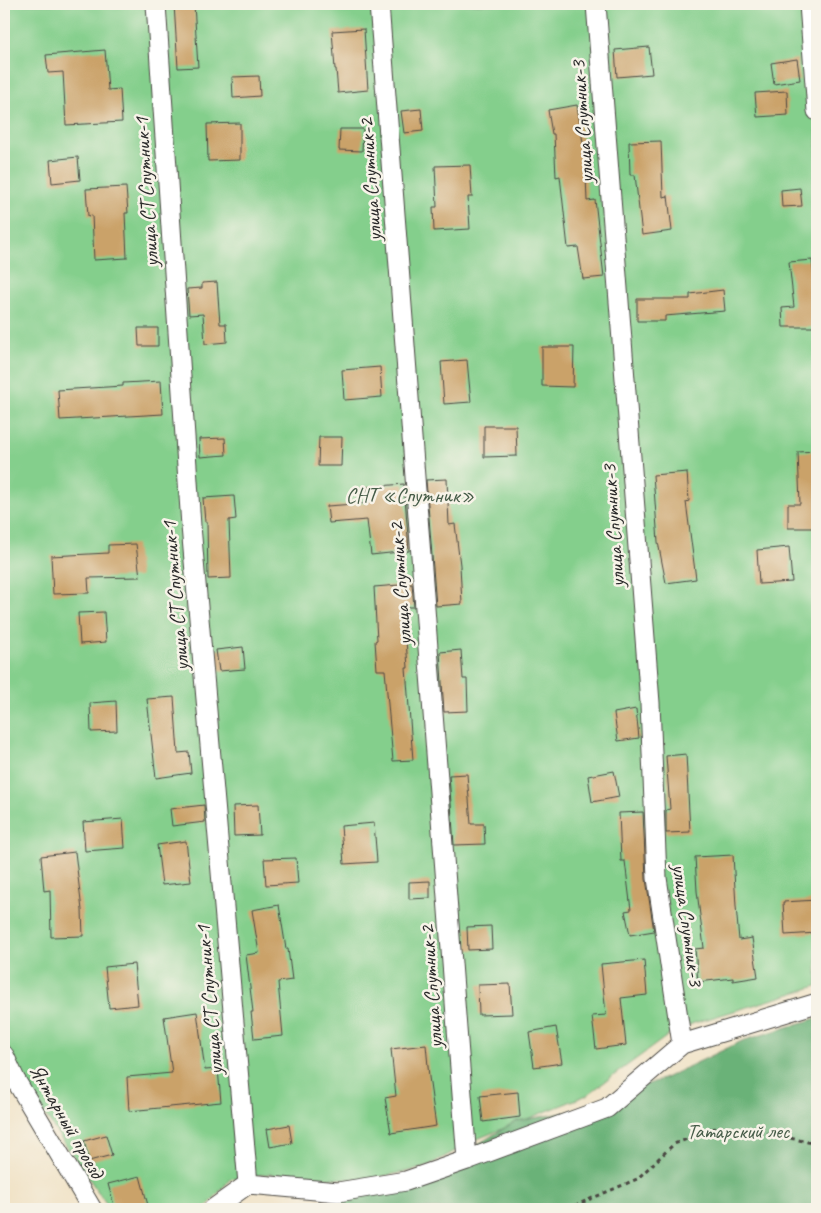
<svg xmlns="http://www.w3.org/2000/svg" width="821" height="1213" font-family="Caveat,sans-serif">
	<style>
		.green { fill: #84cf8c; stroke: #587d5c }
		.forest { fill: #6bb278; stroke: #4b6e52 }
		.building { fill: #caa269 }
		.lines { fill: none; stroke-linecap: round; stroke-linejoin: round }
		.minor-casing { stroke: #494742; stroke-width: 21 }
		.path { stroke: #494742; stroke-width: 3; stroke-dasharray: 4 4; stroke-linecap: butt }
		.minor { stroke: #fff; stroke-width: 19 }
		.labels { text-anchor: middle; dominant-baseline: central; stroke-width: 5; stroke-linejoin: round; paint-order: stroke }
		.street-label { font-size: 21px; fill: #2b2b2b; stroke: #f7f3e8 }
		.park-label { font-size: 21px; fill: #465c48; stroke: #f7f3e8 }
	</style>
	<rect width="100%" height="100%" fill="#f7f3e8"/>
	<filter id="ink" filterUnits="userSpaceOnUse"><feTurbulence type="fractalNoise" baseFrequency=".02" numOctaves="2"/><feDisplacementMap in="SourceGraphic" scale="10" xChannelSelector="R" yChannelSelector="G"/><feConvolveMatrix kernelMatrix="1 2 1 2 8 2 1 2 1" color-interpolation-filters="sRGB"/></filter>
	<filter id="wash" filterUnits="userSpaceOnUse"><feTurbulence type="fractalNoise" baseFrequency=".0096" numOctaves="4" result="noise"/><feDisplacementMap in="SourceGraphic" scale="20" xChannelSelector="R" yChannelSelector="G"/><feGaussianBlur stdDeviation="1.12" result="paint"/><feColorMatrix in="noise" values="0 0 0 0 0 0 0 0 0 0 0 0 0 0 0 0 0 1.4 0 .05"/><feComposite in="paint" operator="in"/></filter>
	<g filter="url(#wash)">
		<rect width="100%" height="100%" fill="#f1e3c7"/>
		<path class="green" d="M4,4H817V986L694,1023L670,1034L587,1095L477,1139L424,1168L364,1180L268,1174L230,1179L205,1209H110L4,1056Z"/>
		<path class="forest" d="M817,1018V1209H301L431,1173L516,1121L575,1111L665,1078L742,1041Z"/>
		<g id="blocks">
			<path class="building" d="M174,4H194L198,67L178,68Z
				M364,29L368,90L338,93L336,69H335L332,31Z
				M649,47L652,74L617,77L615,50Z
				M105,50L108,90L120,89L122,122L66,125L63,72L48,73L46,55Z
				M797,59L800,80L774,84L771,63Z
				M259,76L260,96L233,98L232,77Z
				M787,91L788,115L757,117L755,93Z
				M577,105L584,149H585L587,201L595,200L604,277L583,279L578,247L568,248L560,176L556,177L554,134H552L548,110Z
				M421,109L423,131L404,133L401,111Z
				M240,123V160L208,161L207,124Z
				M340,129H363L362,151L339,150Z
				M661,141L663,197L668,196L672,231L642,235L635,175H630L629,142Z
				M78,157L80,180L52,183L50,160Z
				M470,165L472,197H468L470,229L434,231L433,207H437L435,166Z
				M126,187L128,213H125L127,258L94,260L92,215L88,216L86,189Z
				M800,188L802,206L782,207L781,190Z
				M812,260L817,305V327H783L782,308L794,307L789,262Z
				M217,282L220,324H226L227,342L205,344L203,314L189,315L187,289L202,288V283Z
				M723,290L725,311L665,316V321H637V299H690V294Z
				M138,328H158V346H139Z
				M542,347H574L573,387L542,386Z
				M467,360L471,402L444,404L441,362Z
				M380,367L382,397L344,400L342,370Z
				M161,381L163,414L60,420L58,390L123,386V383Z
				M484,426H516L517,456L484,457Z
				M319,437H342L341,466H318Z
				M225,438L226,455L200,457L199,439Z
				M817,451V528H788V504H800L798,452Z
				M687,472L689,501L686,502L696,579L666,583L658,542L653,475Z
				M447,479L449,525L455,524L460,565L462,604L436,606L426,480Z
				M404,484L409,551L371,555L367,520L329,523L327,506L368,503L367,487Z
				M234,496L236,519L229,520L231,578L208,579L207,522H205L203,498Z
				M136,544L140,577L88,578L89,593L53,594L51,556L108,553V545Z
				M789,547L792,582L759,584L757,550Z
				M412,584L414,607H407V611H404L408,668H406L413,760L393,761L385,670H377L375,641L377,640L374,587Z
				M104,612L106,642L80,644L78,613Z
				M243,647L245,669L219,671L216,650Z
				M461,650L463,679H467L468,711L444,712L440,652Z
				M174,697L178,753L189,752L191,773L156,778L147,699Z
				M116,701L117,731L91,732L90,703Z
				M636,709L639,738L618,741L614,713Z
				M686,754L690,832L666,833V810L670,809L666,756Z
				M614,771L619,797L592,802L588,776Z
				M467,774L471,824H484L485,844L454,845L449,775Z
				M204,805L205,822L172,826L170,809Z
				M258,805L260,835L234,836L233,806Z
				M643,812L646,879L654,931L630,935L625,911L631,910L625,861H621L619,813Z
				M123,819L125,848L85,851L83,822Z
				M374,823L377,862L344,864L341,826Z
				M186,841L191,882L162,885L157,845Z
				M75,852L82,910L83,936L51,937L50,890L44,891L41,856Z
				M733,855L736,906L739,940L752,938L758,977L733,981V978L698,982L695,949L704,948L697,891L695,857Z
				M296,858L298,883L266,885L264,859Z
				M430,881V898L409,899V882Z
				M817,900V933L785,935L783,902Z
				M279,905L286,949H288L292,980L278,982L283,1036L254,1039L251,1012H253L246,955L259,953L252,910Z
				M491,926L492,949L468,950L467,927Z
				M644,960L647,995L621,998L626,1045L596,1049L592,1016L606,1015L601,964Z
				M134,964L138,1005L109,1008L105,967Z
				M510,984L512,1014L479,1015L478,985Z
				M197,1012L205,1070L218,1069L221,1102L129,1111L127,1077L172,1073L164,1017Z
				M556,1027L562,1063L534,1067L529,1032Z
				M426,1045L429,1077L436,1126L391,1133L385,1098L396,1096L391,1049Z
				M518,1092L520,1117L483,1122L480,1096Z
				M289,1125L292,1143L270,1147L267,1129Z
				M106,1135L112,1155L89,1161L84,1141Z
				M140,1176L149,1209H115L108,1184Z"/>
		</g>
	</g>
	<g filter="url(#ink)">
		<use href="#blocks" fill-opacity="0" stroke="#494742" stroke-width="1"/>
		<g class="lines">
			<defs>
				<path id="minor" d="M156,4L191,526L248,1184
					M379,4L467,1160
					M596,4L650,703L657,878L682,1044
					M809,4L817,111
					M4,1055L15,1079L92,1209
					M213,1209L248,1184L338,1192L406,1181L467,1160L607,1108L682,1044L817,1003"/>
			</defs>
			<use href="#minor" class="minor-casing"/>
			<path class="path" d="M567,1209L637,1179L674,1144L718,1127L771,1134L817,1144"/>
			<use href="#minor" class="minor"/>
		</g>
	</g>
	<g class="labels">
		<g class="street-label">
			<text transform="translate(582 122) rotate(-94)">улица Спутник-3</text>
			<text transform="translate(370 180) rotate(-94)">улица Спутник-2</text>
			<text transform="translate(146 192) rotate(-94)">улица СТ Спутник-1</text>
			<text transform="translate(613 526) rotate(-94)">улица Спутник-3</text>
			<text transform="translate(400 584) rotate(-94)">улица Спутник-2</text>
			<text transform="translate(175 596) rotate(-95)">улица СТ Спутник-1</text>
			<text transform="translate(688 925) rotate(82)">улица Спутник-3</text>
			<text transform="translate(431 987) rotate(-94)">улица Спутник-2</text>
			<text transform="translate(209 1000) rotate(-95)">улица СТ Спутник-1</text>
			<text transform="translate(67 1121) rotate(60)">Янтарный проезд</text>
		</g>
		<g class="park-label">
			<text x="410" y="495">СНТ «Спутник»</text>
			<text x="738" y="1131">Татарский лес</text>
		</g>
	</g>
	<rect width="821" height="1213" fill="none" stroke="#f7f3e8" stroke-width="20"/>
</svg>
